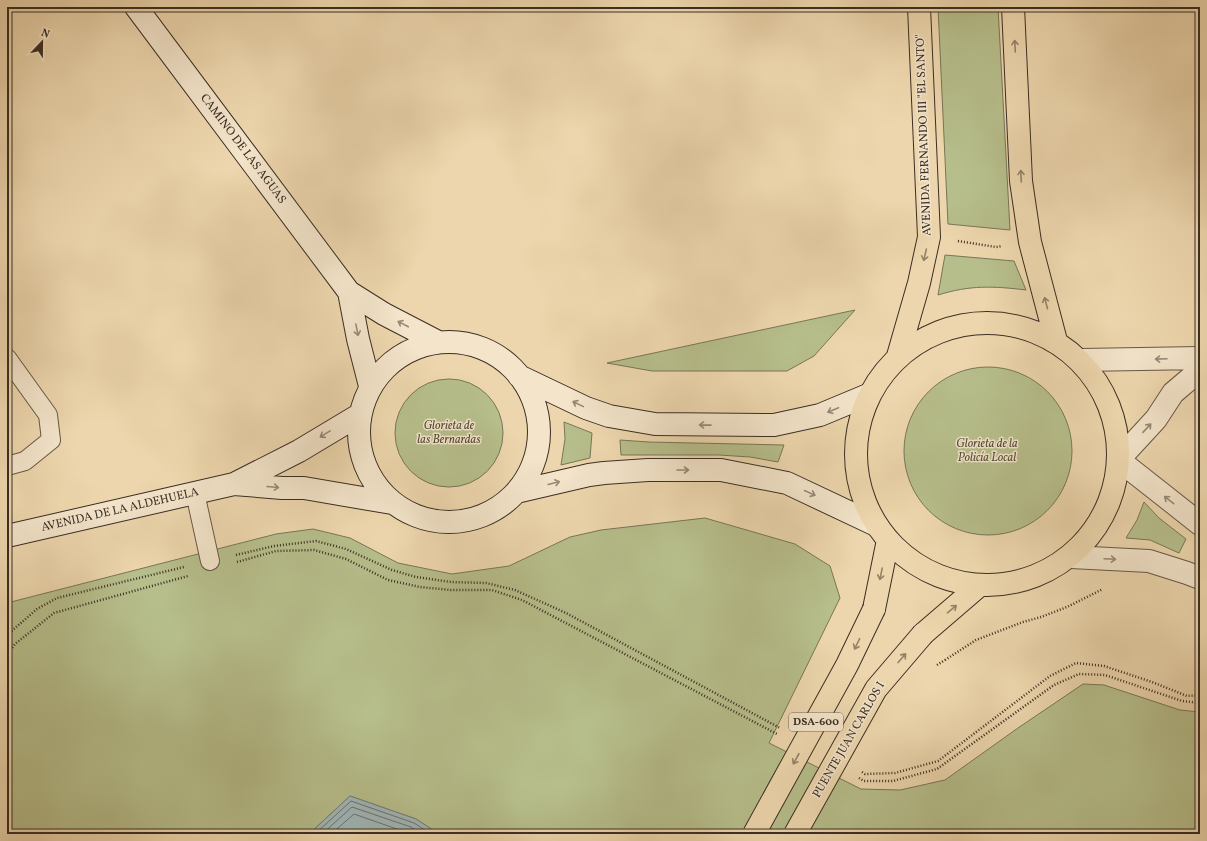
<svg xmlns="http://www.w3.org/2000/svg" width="1207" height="841" font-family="Vollkorn,serif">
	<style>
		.green { fill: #b6be8b; stroke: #787658 }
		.water { fill: #a0b6b7; stroke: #77807c }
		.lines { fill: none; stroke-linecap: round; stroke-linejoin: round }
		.shore { stroke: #6d726e; stroke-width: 1 }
		.service-casing { stroke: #675846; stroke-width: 20 }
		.minor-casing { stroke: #675846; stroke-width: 24 }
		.secondary-casing { stroke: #3a2e24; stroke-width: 24 }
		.primary-casing { stroke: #3a2e24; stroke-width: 24 }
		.path { stroke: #3a2e24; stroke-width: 2.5; stroke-dasharray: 1 2; stroke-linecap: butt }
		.service { stroke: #f3e4ca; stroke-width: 18 }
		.minor { stroke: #f3e4ca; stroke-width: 22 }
		.secondary { stroke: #f3e4ca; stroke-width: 22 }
		.primary { stroke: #edd6ad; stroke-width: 22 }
		.primary-bridge-casing { stroke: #3a2e24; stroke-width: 24; stroke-linecap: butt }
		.path-bridge { stroke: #3a2e24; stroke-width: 2.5; stroke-dasharray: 1 2; stroke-linecap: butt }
		.primary-bridge { stroke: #edd6ad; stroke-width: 22 }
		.oneway { stroke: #948268 }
		.oneway2 { stroke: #968977 }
		.labels { text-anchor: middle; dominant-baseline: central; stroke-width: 3; stroke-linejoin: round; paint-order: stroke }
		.shield { fill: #f3e4ca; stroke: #726556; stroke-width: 1 }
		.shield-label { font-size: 11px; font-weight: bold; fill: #3a2e24 }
		.street-label { font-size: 12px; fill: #3a2e24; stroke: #f3e4ca }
		.park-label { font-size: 12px; font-style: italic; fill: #534b39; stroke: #f3e4ca }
	</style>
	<rect width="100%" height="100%" fill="#edd6ad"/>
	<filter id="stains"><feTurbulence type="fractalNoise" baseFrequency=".005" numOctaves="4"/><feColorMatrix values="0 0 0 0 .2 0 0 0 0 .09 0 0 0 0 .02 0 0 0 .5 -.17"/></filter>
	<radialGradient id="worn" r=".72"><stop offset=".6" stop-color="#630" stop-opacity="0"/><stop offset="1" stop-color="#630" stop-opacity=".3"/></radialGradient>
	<path class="green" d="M938,7H998L1010,230L948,224Z
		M945,255L1014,261L1026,290C993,286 970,285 938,295Z
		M855,310L814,356L787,371H652L607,363Z
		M904 451a84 84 0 1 1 168 0a84 84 0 1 1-168 0Z
		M395 433a54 54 0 1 1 108 0a54 54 0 1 1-108 0Z
		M564,422L592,433L590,458L561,465L565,439Z
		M620,440L649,442L784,445L778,462L750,457L719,455H621Z
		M1144,502L1159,518L1186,539L1179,553L1150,540L1126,538L1137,520Z
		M705,518L795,544L830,566L840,598L769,743L861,789L900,790L945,780L1018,728L1083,684L1104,685L1180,710L1200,712V834H439L416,819L350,796L309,834H7V603L276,534L313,529L350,538L398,563L452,574L509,566L570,537L601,530Z"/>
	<path class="water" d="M350,796L416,819L439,834H309Z"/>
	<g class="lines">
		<path class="shore" d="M315,834L351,801L414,823L431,834
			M322,834L352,807L411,827L422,834
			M331,834L354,814L411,834"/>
		<defs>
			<path id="service" d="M7,358L48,415L51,440L25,461L7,466
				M195,493L210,561"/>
			<path id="minor" d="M1081,360L1200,358
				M1121,457L1156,419L1173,393L1200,370
				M1120,461L1200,524
				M1071,557L1149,561L1187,573L1200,578"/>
			<path id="secondary" d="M136,7L349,292L384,314L438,342
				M349,292L358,339L370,386
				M359 432a90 90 0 1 1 180 0a90 90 0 1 1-180 0Z
				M519,376L586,408L609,416L655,424L774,425L820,415L868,395
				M234,484L282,488H304L392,503
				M516,492L589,475L604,473L648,470H721L787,483L876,525
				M7,536L234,484L299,451L359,415"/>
			<path id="primary" d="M1013,7L1021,181L1030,242L1056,341
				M856 454a131 131 0 1 1 262 0a131 131 0 1 1-262 0Z
				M898,356L919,283L929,237L919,7
				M874,609L888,540
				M923,634L980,585"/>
		</defs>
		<use href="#service" class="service-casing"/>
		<use href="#minor" class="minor-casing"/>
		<use href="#secondary" class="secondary-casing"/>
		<use href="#primary" class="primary-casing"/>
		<path class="path" d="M958,241L996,247L1002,246
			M236,555L274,546L316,541L346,549L392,570L416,577L451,582L486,583L515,590L566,613L780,728
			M237,562L276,551L314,550L346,559L388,580L420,587L451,590H492L522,600L777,734
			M7,635L37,609L57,598L184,567
			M7,655L15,644L54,613L188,576
			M945,660L976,640L1023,622L1041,617L1067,607L1103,589
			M862,772L865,774L895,773L938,761L1050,676L1076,663L1104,666L1152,682L1187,696L1200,695
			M859,778L864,781H893L937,769L1054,685L1079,674L1105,675L1182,701L1200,703"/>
		<use href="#service" class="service"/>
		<use href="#minor" class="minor"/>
		<use href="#secondary" class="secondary"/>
		<use href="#primary" class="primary"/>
		<defs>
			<path id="primary-bridge" d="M754,834L847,665L874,609
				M795,834L876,689L923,634"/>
		</defs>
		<use href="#primary-bridge" class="primary-bridge-casing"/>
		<path class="path-bridge" d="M937,665L945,660"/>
		<use href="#primary-bridge" class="primary-bridge"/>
	</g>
	<defs><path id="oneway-shaft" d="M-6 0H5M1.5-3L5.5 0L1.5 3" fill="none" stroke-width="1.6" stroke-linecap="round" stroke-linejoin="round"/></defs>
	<g class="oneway">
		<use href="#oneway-shaft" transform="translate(1015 46) rotate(-93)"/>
		<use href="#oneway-shaft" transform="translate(1021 176) rotate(-93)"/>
		<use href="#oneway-shaft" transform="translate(925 255) rotate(103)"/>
		<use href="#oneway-shaft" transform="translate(1046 303) rotate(-105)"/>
		<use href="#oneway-shaft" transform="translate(881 574) rotate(102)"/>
		<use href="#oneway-shaft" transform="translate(952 609) rotate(-40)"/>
		<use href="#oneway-shaft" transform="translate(857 644) rotate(116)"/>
		<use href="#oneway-shaft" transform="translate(902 658) rotate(-49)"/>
		<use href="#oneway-shaft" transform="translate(796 759) rotate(119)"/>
	</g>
	<g class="oneway2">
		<use href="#oneway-shaft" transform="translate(403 324) rotate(-152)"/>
		<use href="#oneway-shaft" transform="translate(357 330) rotate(79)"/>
		<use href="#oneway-shaft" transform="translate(1161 359) rotate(178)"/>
		<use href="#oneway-shaft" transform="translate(578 404) rotate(-154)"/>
		<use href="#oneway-shaft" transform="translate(833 410) rotate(157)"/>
		<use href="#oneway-shaft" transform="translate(705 425) rotate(-179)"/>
		<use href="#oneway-shaft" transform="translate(1147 428) rotate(-47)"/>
		<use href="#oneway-shaft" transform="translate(325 434) rotate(149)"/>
		<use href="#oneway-shaft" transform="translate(683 470)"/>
		<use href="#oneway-shaft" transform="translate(554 483) rotate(-14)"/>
		<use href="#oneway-shaft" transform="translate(273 487) rotate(5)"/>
		<use href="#oneway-shaft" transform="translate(810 493) rotate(25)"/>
		<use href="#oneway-shaft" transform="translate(1169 500) rotate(-142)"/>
		<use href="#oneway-shaft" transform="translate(1110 559) rotate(3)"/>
	</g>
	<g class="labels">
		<rect class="shield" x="789" y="713" width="54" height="18" rx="3"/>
		<g class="shield-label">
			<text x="816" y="722">DSA-600</text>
		</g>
		<g class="street-label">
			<text transform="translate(924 135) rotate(-92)">AVENIDA FERNANDO III "EL SANTO"</text>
			<text transform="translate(243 149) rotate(53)">CAMINO DE LAS AGUAS</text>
			<text transform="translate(120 510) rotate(-13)">AVENIDA DE LA ALDEHUELA</text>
			<text transform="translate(849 740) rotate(-60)">PUENTE JUAN CARLOS I</text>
		</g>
		<g class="park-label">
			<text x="449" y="426">Glorieta de<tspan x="449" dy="14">las Bernardas</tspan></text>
			<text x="987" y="444">Glorieta de la<tspan x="987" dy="14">Policía Local</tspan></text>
		</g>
	</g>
	<rect width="1207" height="841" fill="none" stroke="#edd6ad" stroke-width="24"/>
	<rect x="8" y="8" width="1191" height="825" fill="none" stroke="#3a2e24" stroke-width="2"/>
	<rect x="12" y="12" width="1183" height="817" fill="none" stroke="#3a2e24"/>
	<g transform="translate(42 42) rotate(22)" stroke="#f3e4ca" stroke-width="3" paint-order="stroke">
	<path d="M0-3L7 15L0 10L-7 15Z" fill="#3a2e24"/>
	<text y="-6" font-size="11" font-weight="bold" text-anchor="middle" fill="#3a2e24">N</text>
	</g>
	<rect width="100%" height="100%" filter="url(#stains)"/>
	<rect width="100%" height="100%" fill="url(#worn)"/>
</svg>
